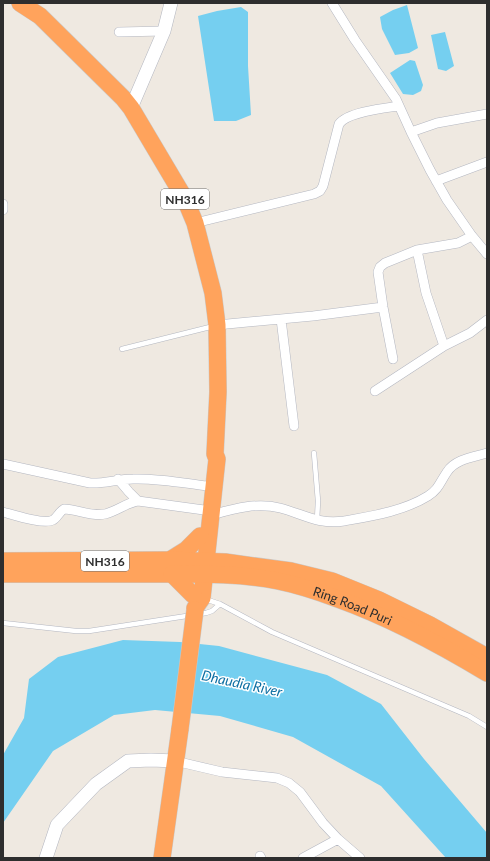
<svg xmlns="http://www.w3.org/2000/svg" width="490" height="861" font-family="Lato,sans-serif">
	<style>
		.water { fill: #75cff0 }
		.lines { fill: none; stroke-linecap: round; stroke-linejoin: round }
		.lane-casing { stroke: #b4b7c1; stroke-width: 5.5 }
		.street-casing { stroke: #b4b7c1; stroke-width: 10 }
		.secondary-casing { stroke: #b4b7c1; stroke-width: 14 }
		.highway-casing { stroke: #c9c9c9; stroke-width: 18 }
		.lane { stroke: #fff; stroke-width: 4.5 }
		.street { stroke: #fff; stroke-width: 9 }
		.secondary { stroke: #fff; stroke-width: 13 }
		.highway { stroke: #ffa35c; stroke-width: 17 }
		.highway-bridge-casing { stroke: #c9c9c9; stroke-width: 18; stroke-linecap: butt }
		.highway-bridge { stroke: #ffa35c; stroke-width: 17 }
		.labels { text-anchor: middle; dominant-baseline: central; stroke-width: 3; stroke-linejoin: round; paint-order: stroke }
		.shield { fill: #fff; stroke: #6d6d6d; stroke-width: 1 }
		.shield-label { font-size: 12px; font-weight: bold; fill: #2e2e2e }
		.street-label { font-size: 13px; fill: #2e2e2e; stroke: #fff }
		.water-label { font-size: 14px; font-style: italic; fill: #0d6fa3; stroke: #fff }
	</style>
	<rect width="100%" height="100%" fill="#efe9e1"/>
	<path class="water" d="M407,5L418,48L409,53L395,55L382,29L380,17L393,10Z
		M241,7L248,12V66L251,115L236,121H214L198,16L217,11Z
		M445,32L454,66L446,71L438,69L431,35Z
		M410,60L415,61L423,85L421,91L413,95L403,94L390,73Z
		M123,640L180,642L219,646L327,675L381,704L424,759L487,833V858H446L381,786L293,737L220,716L155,710L114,715L53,751L3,823V755L24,718L29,679L58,657Z"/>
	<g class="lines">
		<defs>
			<path id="lane" d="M122,349L214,326
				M314,453L318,501L317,520
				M205,599L220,604L272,632L469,716L487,727
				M3,623L76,631H89L206,613L212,611L220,604"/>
			<path id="street" d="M332,3L355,40L396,99L411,132L430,170L447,200L472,236L487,254
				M119,32L164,31
				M411,132L437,123L487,114
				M436,181L487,162
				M3,204V210
				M195,223L314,194L320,191L323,186L339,124C347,112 385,108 399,106
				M417,250L426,293L444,346
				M281,319L294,426
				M217,325L313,316L383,307
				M393,359L383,307L378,272L380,267L385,263L417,250L458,243L472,236
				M375,391L444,346L470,333L487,320
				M3,464L90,483C104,484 118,479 133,479C158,478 183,483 207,486
				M118,479L129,492L138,501
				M3,512C14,515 44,525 53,520C57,518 59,512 64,509C77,509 92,517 105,514C117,511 126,503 138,501L204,510
				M211,515C233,509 256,502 280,508C303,514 318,525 344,521C372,516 404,511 428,496C439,489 440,482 447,472C455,459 474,457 487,453
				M175,761L222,772L277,778L289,783L300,792L323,823L338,839L360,858
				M260,856L261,858
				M303,858L338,839"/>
			<path id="secondary" d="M131,108L164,31L171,3
				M46,858L57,825L96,784L128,761L151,760L175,761"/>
			<g id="highway">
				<path d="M20,3L40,16L123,98L131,108L185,199L195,223L213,293L217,325L218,392L215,454L217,459L202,598L195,608"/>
				<path d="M170,560L186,550L200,536"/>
				<path d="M3,561L170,560L225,562L291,571L332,581L379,600L430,625L487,657"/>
				<path id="s1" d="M3,574C54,574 106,574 157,574C197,574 238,573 278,581C298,585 319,592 338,599C391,618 439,644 487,673"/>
				<path d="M172,574L193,595"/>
				<path d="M162,858L180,729"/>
			</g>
		</defs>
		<use href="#lane" class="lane-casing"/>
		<use href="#street" class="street-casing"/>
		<use href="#secondary" class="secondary-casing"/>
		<use href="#highway" class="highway-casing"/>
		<use href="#lane" class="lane"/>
		<use href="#street" class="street"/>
		<use href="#secondary" class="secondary"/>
		<use href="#highway" class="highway"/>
		<defs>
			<path id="highway-bridge" d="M180,729L195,610"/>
		</defs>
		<use href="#highway-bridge" class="highway-bridge-casing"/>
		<use href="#highway-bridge" class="highway-bridge"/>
	</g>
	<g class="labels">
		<g class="shield">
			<rect x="161" y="189" width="48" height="20" rx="3"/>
			<rect x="81" y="551" width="48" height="20" rx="3"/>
		</g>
		<g class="shield-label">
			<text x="185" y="199">NH316</text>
			<text x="105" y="561">NH316</text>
		</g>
		<g class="street-label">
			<text stroke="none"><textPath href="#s1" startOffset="354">Ring Road Puri</textPath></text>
		</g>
		<g class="water-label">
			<text transform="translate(242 683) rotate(12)">Dhaudia River</text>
		</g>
	</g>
	<rect width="490" height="861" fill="none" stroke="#2e2e2e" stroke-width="8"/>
</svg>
